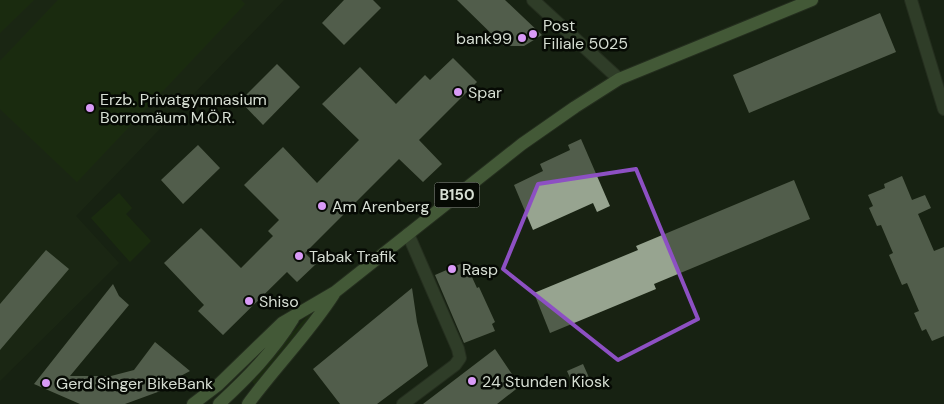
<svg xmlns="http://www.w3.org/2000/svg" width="944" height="404" font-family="'DM Sans',sans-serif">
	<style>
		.built { fill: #1e2c15 }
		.green { fill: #1e370c }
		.building { fill: #97a490 }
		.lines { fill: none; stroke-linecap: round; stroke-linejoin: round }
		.minor-casing { stroke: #333c2d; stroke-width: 14 }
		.primary-casing { stroke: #333c2d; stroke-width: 14 }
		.minor { stroke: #4c5d43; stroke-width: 12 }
		.primary { stroke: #799c65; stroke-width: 12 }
		.marked { fill: none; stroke: #8d50c3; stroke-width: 4; stroke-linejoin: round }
		.poi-dot { fill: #d99af7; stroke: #060a04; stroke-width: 2 }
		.labels { text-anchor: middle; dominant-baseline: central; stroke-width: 5; stroke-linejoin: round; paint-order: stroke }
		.shield { fill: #060a04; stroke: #989e95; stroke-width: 1 }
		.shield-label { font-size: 15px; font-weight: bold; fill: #d6ded3 }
		.poi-label { font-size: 16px; fill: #d6ded3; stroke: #060a04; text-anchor: start }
	</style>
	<rect width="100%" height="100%" fill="#182212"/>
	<path class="built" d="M0,0H284L76,216L119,263L0,381Z"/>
	<path class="green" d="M0,0H34L0,33Z
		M58,0H241L245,4L77,182L0,109V61Z
		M119,193L132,208L126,214L151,241L130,262L91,218Z
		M310,313H313L255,385L251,380Z"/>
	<path class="building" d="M344,0H373L381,8L344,45L322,23Z
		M457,0H505L542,35L524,46H504Z
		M880,13L896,52L749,113L733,75Z
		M453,58L477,82L419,140L442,164L423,182L399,159L305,253L316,264L297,282L287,272L223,335L198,311L204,305L164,263L201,228L241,268L273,236L268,231L279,220L244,185L283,147L317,183L359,140L322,104L360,67L396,104L425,75L430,80Z
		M277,64L300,87L263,125L240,101Z
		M581,139L610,206L597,212L593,203L533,230L514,185L543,171L540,164L570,150L568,145Z
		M198,145L220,168L183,204L161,180Z
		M902,176L912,200L925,195L931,208L918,214L934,251L944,247V336L932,341L926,329L922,331L914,313L919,311L907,283L902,285L889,255L893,253L881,225L877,226L869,208L873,206L868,195L885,188L884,184Z
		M794,180L810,219L654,284L656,289L550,333L534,293L638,250L636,246Z
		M46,250L69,269L0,350V304Z
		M465,262L477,288L479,287L495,322L492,324L495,331L464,343L435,275Z
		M113,284L119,296L129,305L70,376H111L134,370L155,342L190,371L162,386L166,389L125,404H80L34,384Z
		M412,288L417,322L428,366L377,404H340L313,369Z
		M495,349L520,386L497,404H423Z
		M583,364L591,382L575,389L567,371Z"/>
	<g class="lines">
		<defs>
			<path id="minor" d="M533,0L619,79
				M911,0L944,109
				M403,404L455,365L460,358L458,349L408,234"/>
			<path id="primary" d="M193,404L218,385L282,323L335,292L522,144L575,107L619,79L812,0
				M219,404C247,378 273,352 293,319
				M248,404C276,366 309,333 334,294"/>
		</defs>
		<use href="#minor" class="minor-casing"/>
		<use href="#primary" class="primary-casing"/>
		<use href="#minor" class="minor"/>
		<use href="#primary" class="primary"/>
	</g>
	<path d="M0 0H944V404H0ZM636,169L698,319L618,360L503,269L538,184Z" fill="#182212" fill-opacity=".55" fill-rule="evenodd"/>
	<path class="marked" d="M636,169L698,319L618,360L503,269L538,184Z"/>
	<g class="poi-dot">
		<circle cx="533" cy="34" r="5"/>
		<circle cx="522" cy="38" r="5"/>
		<circle cx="458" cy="92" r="5"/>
		<circle cx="90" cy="108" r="5"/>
		<circle cx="322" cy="206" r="5"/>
		<circle cx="299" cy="256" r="5"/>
		<circle cx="452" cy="269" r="5"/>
		<circle cx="249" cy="301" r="5"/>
		<circle cx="472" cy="381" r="5"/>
		<circle cx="46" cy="383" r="5"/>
	</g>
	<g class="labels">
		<rect class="shield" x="434.5" y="182.5" width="45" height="25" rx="4"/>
		<g class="shield-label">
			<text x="457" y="195">B150</text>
		</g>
		<g class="poi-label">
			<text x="543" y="25">Post<tspan x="543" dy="18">Filiale 5025</tspan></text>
			<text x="512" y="38" text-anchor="end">bank99</text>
			<text x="468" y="92">Spar</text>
			<text x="100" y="99">Erzb. Privatgymnasium<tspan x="100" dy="18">Borromäum M.Ö.R.</tspan></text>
			<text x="332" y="206">Am Arenberg</text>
			<text x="309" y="256">Tabak Trafik</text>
			<text x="462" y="269">Rasp</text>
			<text x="259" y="301">Shiso</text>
			<text x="482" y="381">24 Stunden Kiosk</text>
			<text x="56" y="383">Gerd Singer BikeBank</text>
		</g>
	</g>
</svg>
